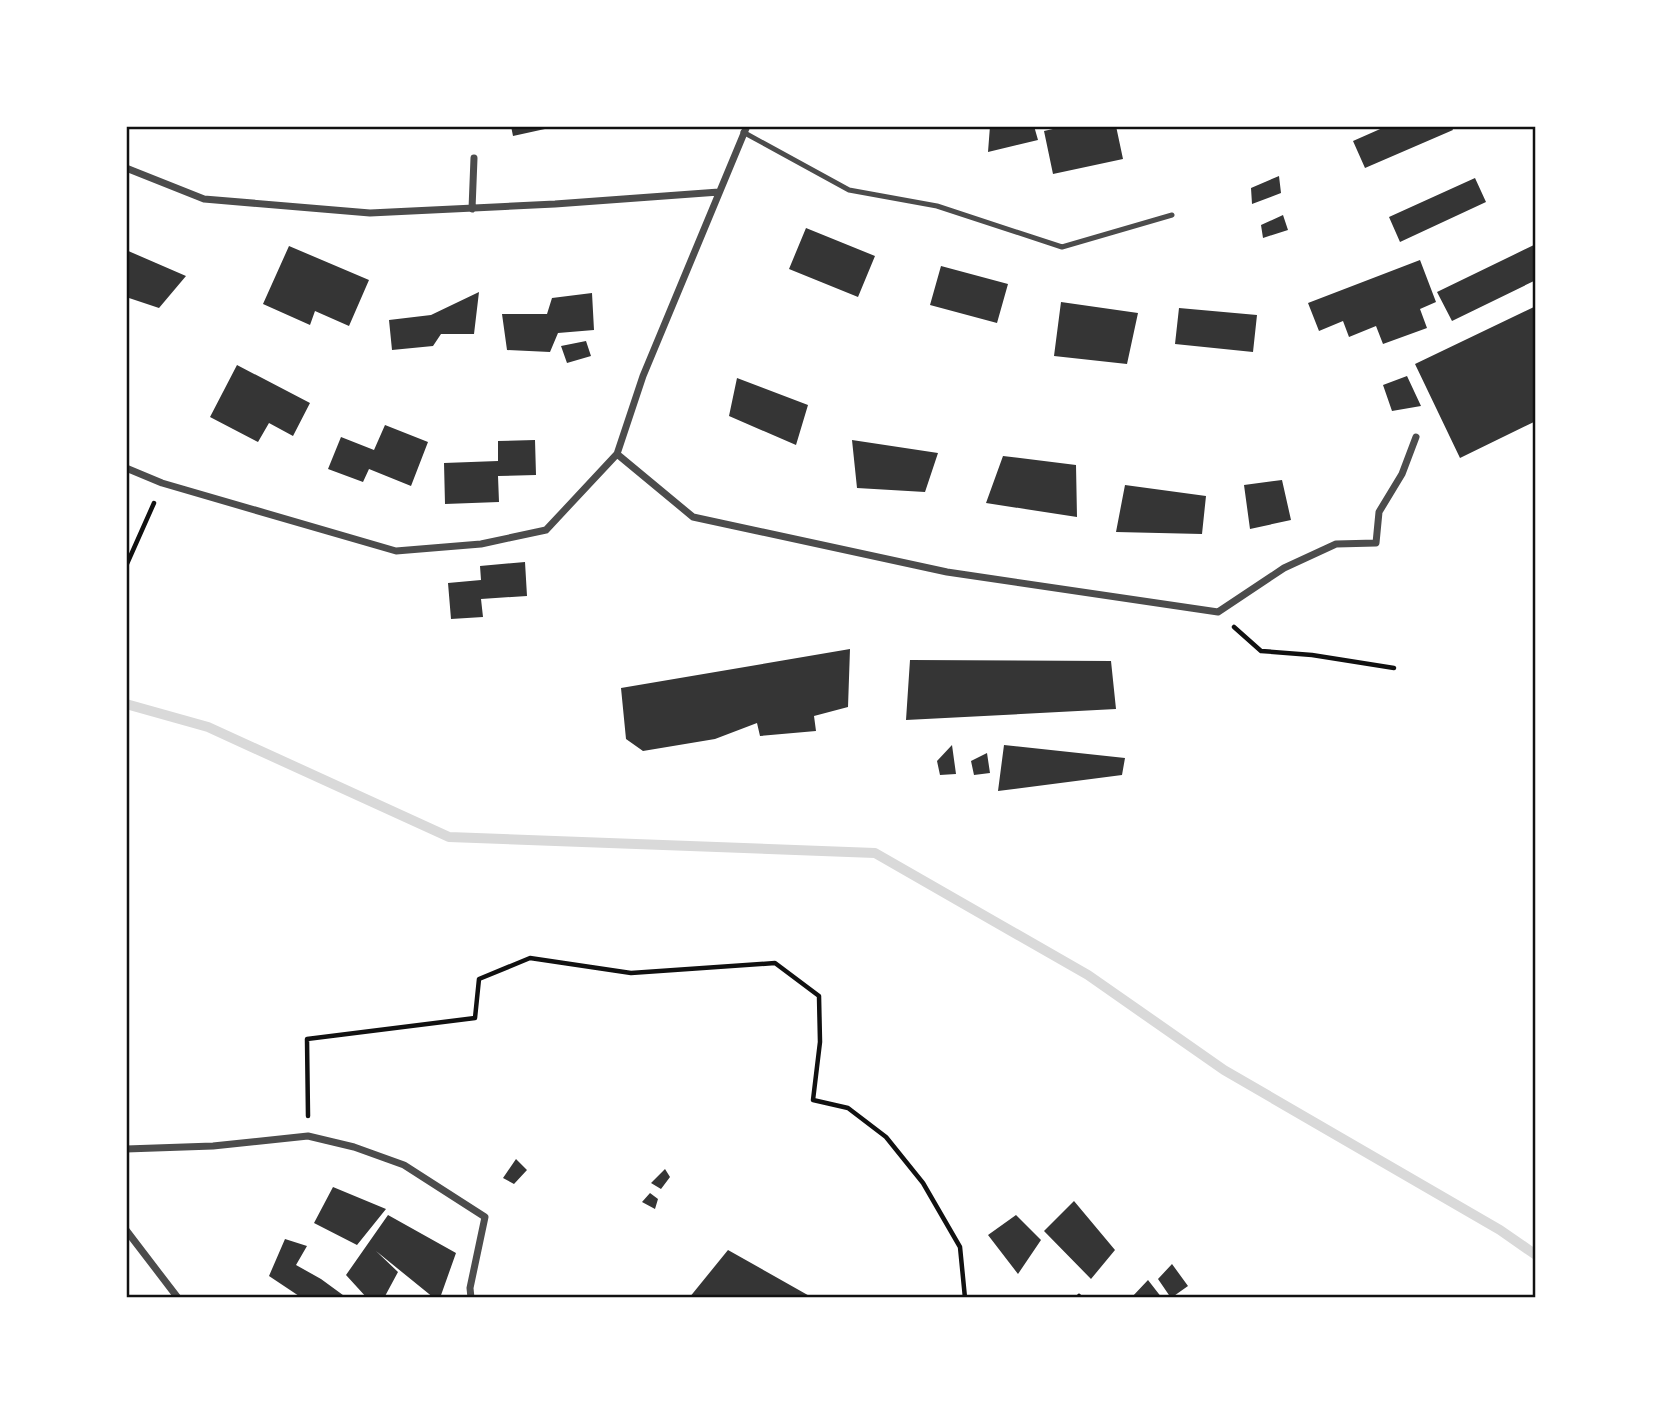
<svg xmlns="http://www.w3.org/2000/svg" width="1662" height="1424" font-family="Manrope,sans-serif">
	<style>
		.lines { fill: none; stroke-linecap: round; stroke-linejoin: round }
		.stream { stroke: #d9d9d9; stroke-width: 10 }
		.building { fill: #353535 }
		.path { stroke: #111; stroke-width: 4.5 }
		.service { stroke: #4c4c4c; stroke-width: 5 }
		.minor { stroke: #4c4c4c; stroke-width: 7 }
		.neatline { fill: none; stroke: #111; stroke-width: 2.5 }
	</style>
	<rect width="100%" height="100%" fill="#fff"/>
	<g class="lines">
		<path class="stream" d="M126,704L208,727L449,837L875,853L1088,975L1224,1070L1500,1230L1536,1255"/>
	</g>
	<path class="building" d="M511,126H554V127L513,136Z
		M990,126H1034L1038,140L988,152Z
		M1066,126H1116L1123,159L1053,174L1044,131Z
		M1387,126H1451L1453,130L1365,168L1353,141Z
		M1279,176L1281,193L1252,204L1251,188Z
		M1475,178L1486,202L1400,242L1389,217Z
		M1283,215L1288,230L1263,238L1261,225Z
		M806,228L875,256L858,297L789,269Z
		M1536,244V280L1452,321L1437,292Z
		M289,246L369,280L349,326L315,311L310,325L263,304Z
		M126,250L186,276L159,308L126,297Z
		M1420,260L1436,302L1420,309L1427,328L1383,344L1376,326L1349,337L1343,321L1319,331L1308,303Z
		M941,266L1008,284L997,323L930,305Z
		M479,292L474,334H441L433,346L392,350L389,320L431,315Z
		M592,293L594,330L558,333L550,352L507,350L502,314H547L552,298Z
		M1061,302L1138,313L1127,364L1054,356Z
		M1536,306V421L1460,458L1415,364Z
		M1179,308L1257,315L1253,352L1175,344Z
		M586,341L591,356L567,363L561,346Z
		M237,365L310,403L293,436L269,423L258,442L210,417Z
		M1407,376L1421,406L1392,411L1383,385Z
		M737,378L808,405L796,445L729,416Z
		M385,425L428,442L411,486L369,469L363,482L328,469L341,437L374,450Z
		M535,440L536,475L498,476L499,502L445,504L444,463L498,461V441Z
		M852,440L938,453L925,492L857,488Z
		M1003,456L1076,465L1077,517L986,503Z
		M1282,480L1291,520L1250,529L1244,485Z
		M1125,485L1206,496L1202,534L1116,532Z
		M525,562L527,596L481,599L483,617L451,619L448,583L481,580L480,566Z
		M850,649L848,707L814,716L816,731L760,736L757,723L715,739L643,751L626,739L621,688Z
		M910,660L1111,661L1116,709L906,720Z
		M952,745L956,774L940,775L937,761Z
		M1004,745L1125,758L1122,775L998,791Z
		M987,753L990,773L974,775L971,761Z
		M516,1159L527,1170L514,1184L503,1178Z
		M665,1169L670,1177L661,1189L651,1183Z
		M333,1187L386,1209L357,1245L314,1223Z
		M650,1193L658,1199L655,1209L642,1202Z
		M1074,1201L1115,1250L1091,1279L1044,1231Z
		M388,1215L456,1253L440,1298H434L376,1251L398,1272L384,1298H367L346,1275Z
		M1016,1215L1041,1240L1018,1274L988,1235Z
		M285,1239L307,1246L296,1265L321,1279L347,1298H302L269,1276Z
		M728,1250L813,1298H689Z
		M1172,1264L1188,1286L1171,1298L1158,1279Z
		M1148,1280L1162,1298H1131Z"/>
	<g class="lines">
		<path class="path" d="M126,566L154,503
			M1234,627L1261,651L1312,655L1394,668
			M308,1116L307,1039L475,1018L479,979L530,958L631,973L775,963L819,996L820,1042L813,1100L848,1108L886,1137L923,1183L960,1247L965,1298
			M1079,1296L1081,1298"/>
		<path class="service" d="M743,132L849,190L937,206L1062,247L1172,215"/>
		<path class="minor" d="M747,126L643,376L617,454L693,517L947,572L1218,612L1284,568L1336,544L1376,543L1379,512L1402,474L1416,437
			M126,168L204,199L370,213L555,204L719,192
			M472,209L474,158
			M126,468L162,483L396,551L481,544L546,530L617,454
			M126,1149L213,1146L308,1136L354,1147L404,1165L485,1217L470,1288L471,1298
			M126,1230L178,1298"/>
	</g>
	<rect width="1662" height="1424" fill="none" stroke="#ffffff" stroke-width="256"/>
	<rect x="128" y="128" width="1406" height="1168" class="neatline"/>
</svg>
